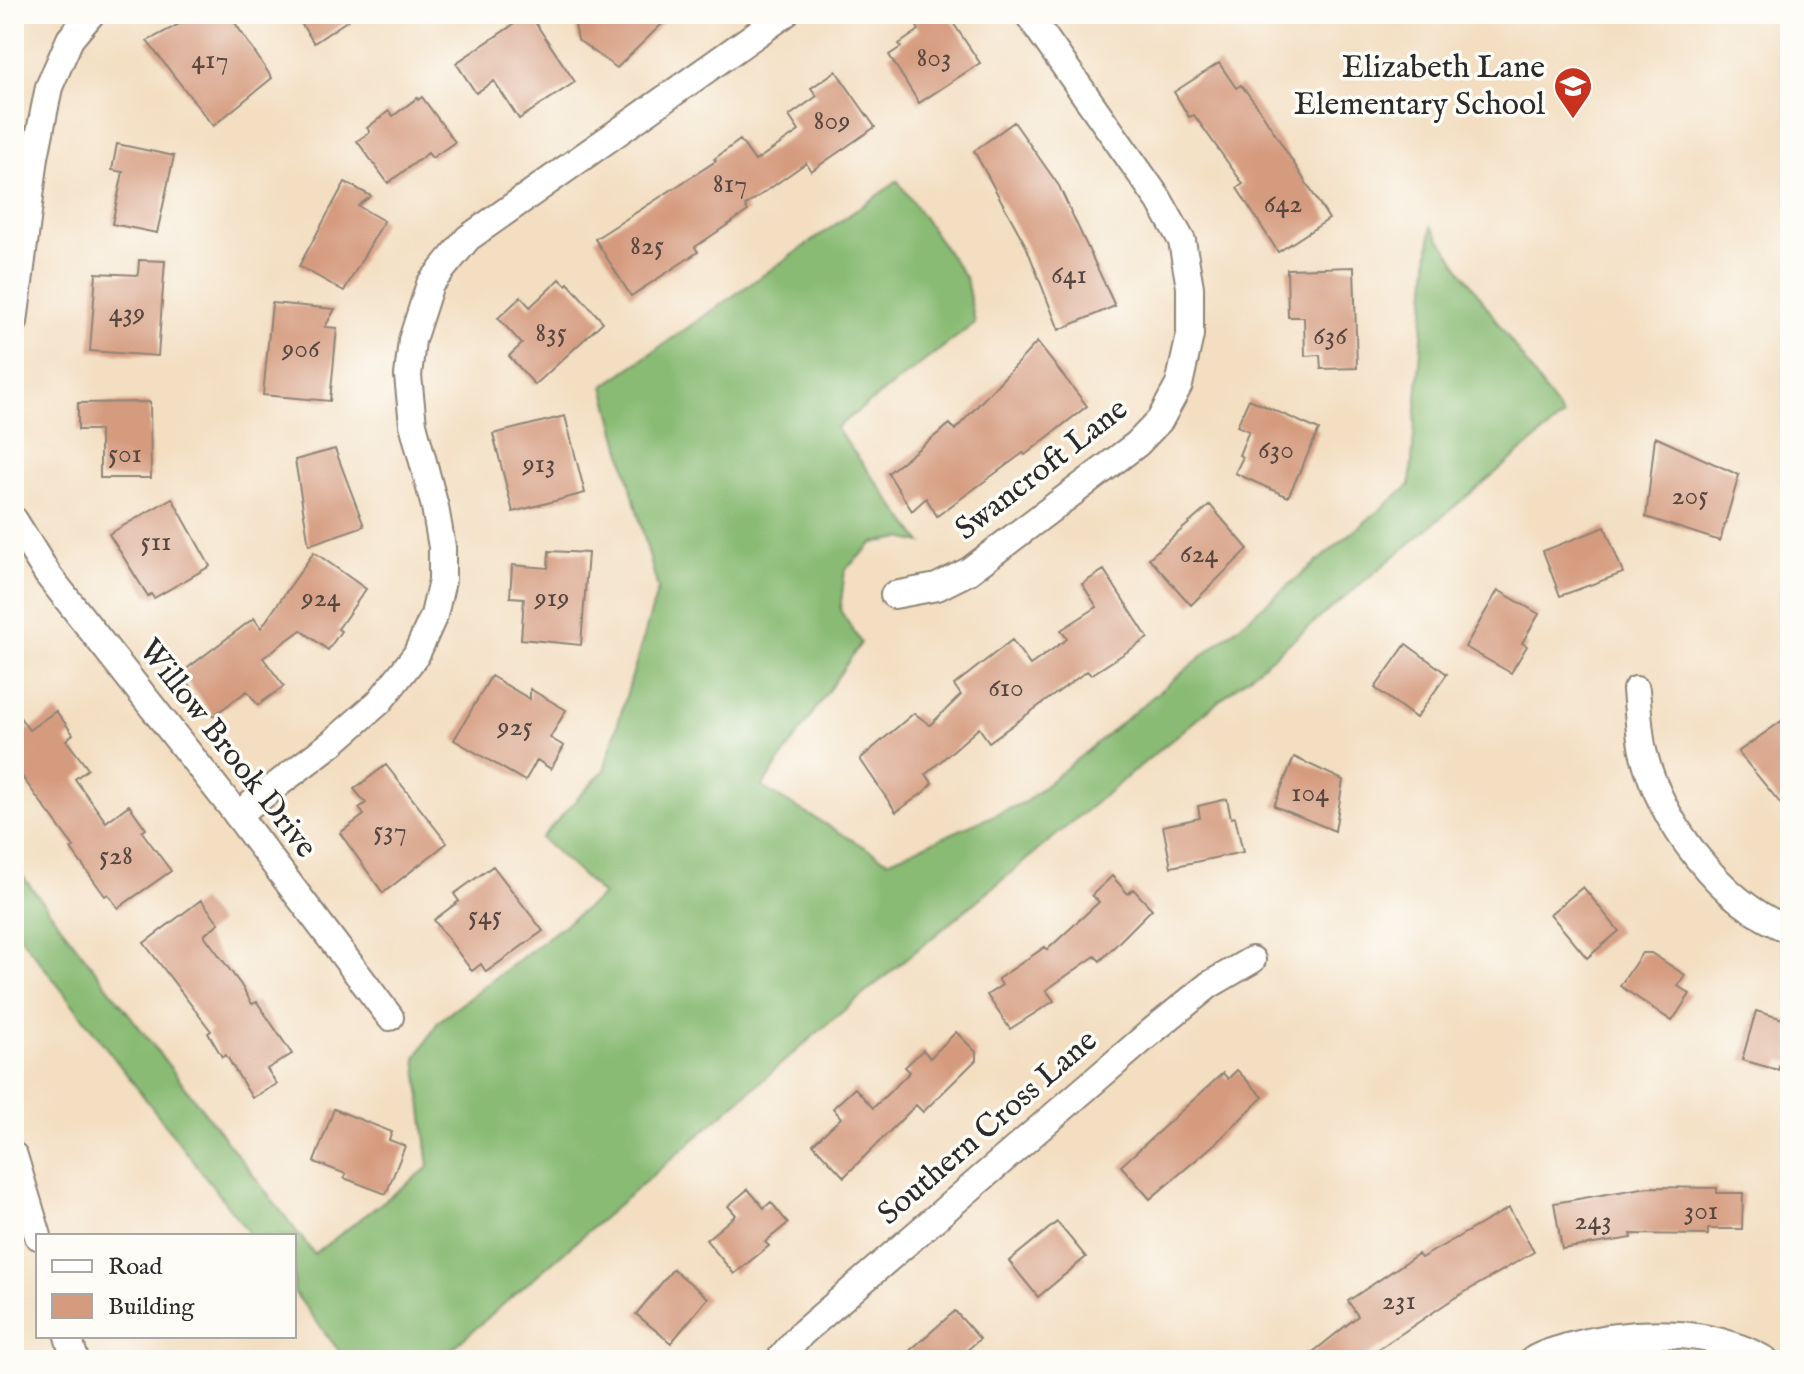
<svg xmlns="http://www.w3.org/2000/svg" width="1804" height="1374" font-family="'IM FELL English',serif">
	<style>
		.forest { fill: #8abb74; stroke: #5a7350; stroke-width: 2 }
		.building { fill: #d59b7f }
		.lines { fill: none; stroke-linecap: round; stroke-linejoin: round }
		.street-casing { stroke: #8f8476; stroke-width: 30 }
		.street { stroke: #fff; stroke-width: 26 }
		.labels { text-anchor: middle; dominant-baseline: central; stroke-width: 7; stroke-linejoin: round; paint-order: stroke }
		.number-label { font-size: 28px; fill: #564740 }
		.poi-label { font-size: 32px; fill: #2b2b2b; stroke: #fdfcf7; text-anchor: end }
		.street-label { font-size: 32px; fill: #2b2b2b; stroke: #fdfcf7 }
	</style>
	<rect width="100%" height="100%" fill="#fdfcf7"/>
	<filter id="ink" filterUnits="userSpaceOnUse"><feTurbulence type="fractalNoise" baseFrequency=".0125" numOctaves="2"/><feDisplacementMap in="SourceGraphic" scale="16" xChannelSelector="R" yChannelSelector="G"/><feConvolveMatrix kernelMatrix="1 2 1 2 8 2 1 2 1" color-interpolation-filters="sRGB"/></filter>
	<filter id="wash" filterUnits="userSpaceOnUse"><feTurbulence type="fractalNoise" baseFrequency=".006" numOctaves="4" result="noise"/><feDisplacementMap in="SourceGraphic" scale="32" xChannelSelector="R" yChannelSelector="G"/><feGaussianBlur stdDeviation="1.8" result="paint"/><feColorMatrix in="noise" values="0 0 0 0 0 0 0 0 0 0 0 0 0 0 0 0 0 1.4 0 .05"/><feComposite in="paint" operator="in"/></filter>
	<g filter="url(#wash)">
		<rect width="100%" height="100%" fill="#f3dec1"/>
		<path class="forest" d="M898,181L966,279L975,323L836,428L922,543L902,538L873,543L845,570L840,610L861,643L762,787L888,861L1025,802L1410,485L1431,226L1563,417L825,1026L439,1360H346L294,1292V1236H251L14,928V865L314,1254L429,1167L416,1058L438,1022L603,895L541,838L604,770L658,589L604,386Z"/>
		<g id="blocks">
			<path class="building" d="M198,14H229L272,78L213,126L147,41Z
				M295,14H357L314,43Z
				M573,14H672L617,68L578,40Z
				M909,14H947L980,63L919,103L889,55L901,47L899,44L919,30Z
				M523,18H532L575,82L519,119L494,81L476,93L456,63Z
				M1219,63L1236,88L1241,85L1258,107L1329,219L1278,252L1237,188L1243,184L1194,115L1189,117L1174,92Z
				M836,71L875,127L811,171L806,163L745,206L748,211L695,247L698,252L631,296L595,239L716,161L714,159L740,140L755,161L799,131L789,116L817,96L811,88Z
				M422,97L455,142L432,158L428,153L388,183L357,141L370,132L367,128L389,111L393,116L417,98L418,100Z
				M1014,122L1059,186L1115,306L1059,330L1026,246L974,151Z
				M117,144L174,156L157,233L112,224L123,172L112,170Z
				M345,182L371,196L358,206L384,221L344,291L299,266Z
				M139,260L165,261L158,356L90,351L96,273L138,275Z
				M1354,267L1357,368L1321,369L1320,355L1305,356L1304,317H1288L1287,269Z
				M560,279L566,285L568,283L603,322L535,385L509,356L522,344L498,318L521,297L530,307Z
				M272,303L335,309L325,327L337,328L330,401L263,395Z
				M1037,342L1087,406L1025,455L1023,453L937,516L926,498L912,511L888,473L950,424L955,430Z
				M1249,399L1319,430L1288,497L1235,473L1243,457L1239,455L1249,431L1237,426Z
				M150,402L151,478H100V430H78V403Z
				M565,416L585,493L513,512L493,434Z
				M1655,437L1739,475L1720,541L1646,517Z
				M335,449L364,526L309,545L295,460Z
				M172,498L210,566L154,598L151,594L148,596L109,534Z
				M1210,505L1248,549L1191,605L1149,558Z
				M1605,527L1623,573L1560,596L1543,551Z
				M549,551L588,553L581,645L521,639L524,598L510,597L512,565L548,568Z
				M314,552L366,589L338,629L341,631L328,650L301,630L263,658L284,686L258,705L247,691L213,716L181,673L254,618L261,628Z
				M1104,570L1148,638L1091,675L1087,671L989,742L979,728L926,774L932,783L924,792L896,812L860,759L914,713L930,725L961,695L954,685L1012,640L1030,665L1067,639L1061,630L1097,607L1082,584Z
				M1498,590L1539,614L1522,643L1527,646L1511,673L1465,647Z
				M1406,644L1447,674L1416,718L1375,688Z
				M491,676L530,699V689L566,710L550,738L564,746L551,769L537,760L525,781L454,740Z
				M14,709L29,730L56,711L73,734L66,740L88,769L75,779L106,822L129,805L146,829L142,832L171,871L118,908L108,894L105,896L71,849L74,847L14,766Z
				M1790,715V815L1738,752Z
				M1294,757L1343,780L1335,831L1274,806Z
				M386,765L447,843L383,893L340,833L364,815L359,808L366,803L354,789Z
				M1227,799L1231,818L1235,817L1243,852L1171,867L1163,826L1200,818L1198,806Z
				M493,866L543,931L486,972L481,964L472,971L434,920L459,901L454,894Z
				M1112,876L1128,894L1133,889L1152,909L1100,961L1095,956L1046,990L1054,1001L1010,1029L987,995L1002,985L998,979L1045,947L1047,950L1099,902L1092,895Z
				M1583,887L1619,931L1587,958L1550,914Z
				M201,900L219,923L204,935L241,985L252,1004L257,1002L292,1054L267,1069L277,1084L252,1098L226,1055L222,1057L208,1033L211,1031L144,943Z
				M1642,953H1651L1685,975L1678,986L1690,994L1672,1021L1620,986Z
				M1756,1011L1790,1021V1062L1781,1060L1778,1070L1742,1060Z
				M956,1032L976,1052V1060L923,1112L916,1105L844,1177L813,1144L841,1118L833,1108L855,1088L873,1108L910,1072L905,1067L923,1050L930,1058Z
				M1237,1070L1263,1097L1217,1142L1150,1199L1121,1166L1223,1073L1228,1079Z
				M334,1109L392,1132L389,1140L405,1146L386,1194L344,1178L346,1174L314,1162Z
				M1648,1187L1717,1188V1193H1743L1742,1229H1708V1235L1631,1234L1632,1238L1562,1249L1554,1203Z
				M748,1189L764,1208L771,1202L788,1223L765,1242L769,1246L734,1274L706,1240L736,1215L728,1206Z
				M1509,1208L1534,1252L1453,1299L1362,1360H1303L1358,1316L1348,1301L1418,1254L1421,1258Z
				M1057,1222L1086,1257L1038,1297L1009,1261Z
				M673,1269L708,1298L671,1343L636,1314Z
				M955,1311L980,1339L956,1360H899Z"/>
		</g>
	</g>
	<g filter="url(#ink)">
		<use href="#blocks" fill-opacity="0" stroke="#8f8476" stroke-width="2"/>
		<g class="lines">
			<defs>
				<path id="street" d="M14,322L35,157L49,87L70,39L91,14
					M14,520L48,575L232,808L390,1017
					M894,595L937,587L969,571L1137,444L1160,420L1179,385L1190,335V287L1182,241L1159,200L1028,14
					M1636,690C1638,710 1639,732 1643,751C1661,822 1720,903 1790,930
					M237,815L332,743L379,702L416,655L434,615L442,581V547L435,507L413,424L408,376L412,340L430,284L468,238L785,14
					M14,1156L38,1236
					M68,1336L75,1360
					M779,1360L801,1334L1151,1032L1209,985L1252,960
					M1533,1360C1543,1353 1555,1351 1567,1347C1629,1330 1708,1326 1765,1360"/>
			</defs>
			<use href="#street" class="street-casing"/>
			<use href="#street" class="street"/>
		</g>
	</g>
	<defs>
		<symbol id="school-pin" viewBox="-11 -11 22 30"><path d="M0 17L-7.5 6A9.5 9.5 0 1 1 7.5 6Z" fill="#c8321e" stroke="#fdfcf7"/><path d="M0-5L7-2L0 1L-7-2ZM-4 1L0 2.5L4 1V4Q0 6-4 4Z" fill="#fff"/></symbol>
	</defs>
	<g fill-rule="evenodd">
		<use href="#school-pin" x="1551" y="64" width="44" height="60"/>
	</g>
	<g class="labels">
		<g class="number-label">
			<text x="934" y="58">803</text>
			<text x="210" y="60">417</text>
			<text x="832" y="121">809</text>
			<text x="730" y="184">817</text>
			<text x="1283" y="204">642</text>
			<text x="647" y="246">825</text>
			<text x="1069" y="275">641</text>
			<text x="127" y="313">439</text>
			<text x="551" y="333">835</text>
			<text x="1330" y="336">636</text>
			<text x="301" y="349">906</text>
			<text x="1276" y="450">630</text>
			<text x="125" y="454">501</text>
			<text x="539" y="464">913</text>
			<text x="1690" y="496">205</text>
			<text x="156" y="542">511</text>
			<text x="1199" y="554">624</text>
			<text x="321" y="598">924</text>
			<text x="552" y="598">919</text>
			<text x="1006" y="688">610</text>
			<text x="515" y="727">925</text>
			<text x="1310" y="793">104</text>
			<text x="390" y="831">537</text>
			<text x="116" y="856">528</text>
			<text x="485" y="916">545</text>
			<text x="1701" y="1211">301</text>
			<text x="1593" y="1221">243</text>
			<text x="1399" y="1301">231</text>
		</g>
		<g class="poi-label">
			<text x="1545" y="68">Elizabeth Lane<tspan x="1545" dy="37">Elementary School</tspan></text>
		</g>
		<g class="street-label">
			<text transform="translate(1042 470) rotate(-38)">Swancroft Lane</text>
			<text transform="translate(227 749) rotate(52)">Willow Brook Drive</text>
			<text transform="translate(988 1128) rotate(-41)">Southern Cross Lane</text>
		</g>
	</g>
	<rect width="1804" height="1374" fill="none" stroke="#fdfcf7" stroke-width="48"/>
	<rect x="36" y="1234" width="260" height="104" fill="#fdfcf7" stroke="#a9a8a5" stroke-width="2"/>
	<rect x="52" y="1260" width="40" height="12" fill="#ffffff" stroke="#a9a8a5" stroke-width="2"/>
	<text x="108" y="1274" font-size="24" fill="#2b2b2b">Road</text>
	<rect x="52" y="1294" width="40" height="24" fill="#d59b7f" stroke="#a9a8a5" stroke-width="2"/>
	<text x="108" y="1314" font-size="24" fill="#2b2b2b">Building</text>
</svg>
